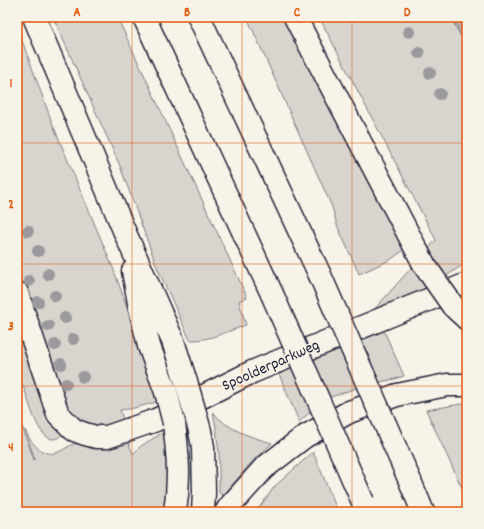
<svg xmlns="http://www.w3.org/2000/svg" width="484" height="529" font-family="Dekko,sans-serif">
	<style>
		.green { fill: #d8d5cf; stroke: #7d7c85 }
		.water { fill: #aeabad; stroke: #76747f }
		.lines { fill: none; stroke-linecap: round; stroke-linejoin: round }
		.minor-casing { stroke: #22223b; stroke-width: 25 }
		.major-casing { stroke: #22223b; stroke-width: 25 }
		.highway-casing { stroke: #22223b; stroke-width: 25 }
		.minor { stroke: #f7f3e8; stroke-width: 22 }
		.major { stroke: #f7f3e8; stroke-width: 22 }
		.highway { stroke: #f7f3e8; stroke-width: 22 }
		.highway-bridge-casing { stroke: #22223b; stroke-width: 25; stroke-linecap: butt }
		.highway-bridge { stroke: #f7f3e8; stroke-width: 22 }
		.tree { fill: #9b999d }
		.grid { fill: none; stroke: #e8590c; stroke-width: 1; stroke-opacity: 0.55 }
		.labels { text-anchor: middle; dominant-baseline: central; stroke-width: 3; stroke-linejoin: round; paint-order: stroke }
		.street-label { font-size: 16px; fill: #22223b; stroke: #f7f3e8 }
		.neatline { fill: none; stroke: #e8590c; stroke-width: 1.5 }
		.grid-label { font-size: 13px; text-anchor: middle; font-weight: bold; fill: #e8590c }
	</style>
	<rect width="100%" height="100%" fill="#f7f3e8"/>
	<filter id="ink" filterUnits="userSpaceOnUse"><feTurbulence type="fractalNoise" baseFrequency=".025" numOctaves="2"/><feDisplacementMap in="SourceGraphic" scale="8" xChannelSelector="R" yChannelSelector="G"/><feConvolveMatrix kernelMatrix="1 2 1 2 8 2 1 2 1" color-interpolation-filters="sRGB"/></filter>
	<g filter="url(#ink)">
		<path class="green" d="M53,17H117L147,81L247,297L239,301L242,312L246,325C228,331 209,341 190,340L157,267L120,166Z
			M247,17H285L404,250L390,260L359,274L337,225L332,207Z
			M319,17H451L467,48V262L340,348L436,240Z
			M17,27L53,125L113,268L161,401L130,409L120,410L124,422L105,428L87,425L73,416L59,395L17,274Z
			M17,324L63,433C60,437 57,439 53,439C38,438 30,405 26,394C23,385 18,376 17,367C16,353 17,338 17,324Z
			M384,331L404,376L395,379L365,385L331,397L309,413L299,422L279,374Z
			M467,403V499L426,410Z
			M17,412L34,460H35L25,430C30,441 40,456 55,453C64,451 71,442 81,443C86,444 91,447 96,448C108,450 118,447 129,443V444L133,454L141,446L162,433L164,438L168,436L167,512H21L17,497V461L20,454L17,428Z
			M213,412C227,430 251,437 272,443L248,466L224,495H221L219,493V453L216,428Z
			M313,452L338,512H256L275,486Z"/>
		<path class="water" d="M451,17H462L467,28V48Z"/>
		<g class="lines">
			<defs>
				<path id="minor" d="M17,293L58,414L74,430L85,434L96,437H107L156,420L252,372L467,284"/>
				<path id="major" d="M226,512L230,506L264,468L304,437L349,412L397,395L447,385H467"/>
				<path id="highway" d="M34,17L126,235L173,341L187,385
					M144,17L272,294
					M199,17L319,273
					M295,17L425,266
					M133,271L140,308L149,346L166,392
					M453,306L467,319
					M195,413L200,431L203,447L204,492L203,512
					M174,423C178,454 180,481 175,512
					M410,481L423,512"/>
			</defs>
			<use href="#minor" class="minor-casing"/>
			<use href="#major" class="major-casing"/>
			<use href="#highway" class="highway-casing"/>
			<use href="#minor" class="minor"/>
			<use href="#major" class="major"/>
			<use href="#highway" class="highway"/>
			<defs>
				<path id="highway-bridge" d="M425,266L453,306
					M319,273L410,481
					M272,294L363,502
					M187,385L195,413
					M166,392L174,423"/>
			</defs>
			<use href="#highway-bridge" class="highway-bridge-casing"/>
			<use href="#highway-bridge" class="highway-bridge"/>
		</g>
		<g class="tree">
			<circle cx="409" cy="32" r="6"/>
			<circle cx="419" cy="53" r="6"/>
			<circle cx="430" cy="73" r="6"/>
			<circle cx="440" cy="94" r="6"/>
			<circle cx="28" cy="231" r="6"/>
			<circle cx="38" cy="251" r="6"/>
			<circle cx="48" cy="274" r="6"/>
			<circle cx="29" cy="281" r="6"/>
			<circle cx="55" cy="296" r="6"/>
			<circle cx="38" cy="302" r="6"/>
			<circle cx="65" cy="318" r="6"/>
			<circle cx="48" cy="326" r="6"/>
			<circle cx="73" cy="339" r="6"/>
			<circle cx="55" cy="345" r="6"/>
			<circle cx="61" cy="364" r="6"/>
			<circle cx="83" cy="377" r="6"/>
			<circle cx="66" cy="384" r="6"/>
		</g>
	</g>
	<path class="grid" d="M132,17V512M242,17V512M352,17V512M17,143H467M17,264H467M17,386H467"/>
	<g class="labels">
		<g class="street-label">
			<text transform="translate(271 366) rotate(-24)">Spoolderparkweg</text>
		</g>
	</g>
	<rect width="484" height="529" fill="none" stroke="#f7f3e8" stroke-width="44"/>
	<rect x="22" y="22" width="440" height="485" class="neatline"/>
	<g class="grid-label">
		<text x="77" y="16">A</text>
		<text x="187" y="16">B</text>
		<text x="297" y="16">C</text>
		<text x="407" y="16">D</text>
		<text x="11" y="87">1</text>
		<text x="11" y="208">2</text>
		<text x="11" y="330">3</text>
		<text x="11" y="451">4</text>
	</g>
</svg>
